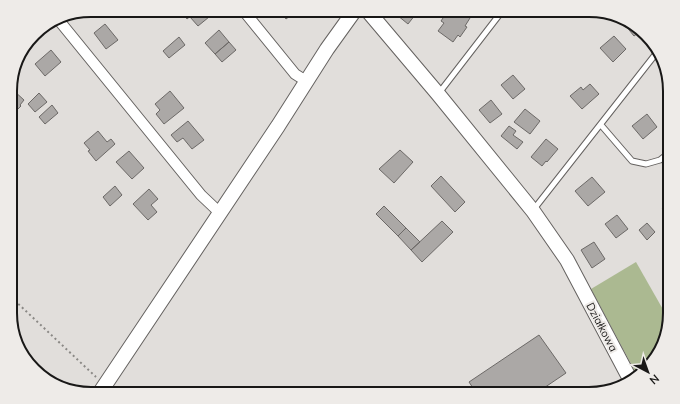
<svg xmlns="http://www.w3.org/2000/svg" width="680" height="404" font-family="Mulish,sans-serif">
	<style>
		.green { fill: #abb991 }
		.building { fill: #aba8a6; stroke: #6c6967 }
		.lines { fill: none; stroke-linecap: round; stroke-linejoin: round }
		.lane-casing { stroke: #656260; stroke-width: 7 }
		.street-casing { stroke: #656260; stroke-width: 12 }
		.secondary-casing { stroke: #656260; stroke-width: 16 }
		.path { stroke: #8a8885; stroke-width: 2; stroke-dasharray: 2 3; stroke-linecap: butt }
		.lane { stroke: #fff; stroke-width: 5 }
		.street { stroke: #fff; stroke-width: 10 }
		.secondary { stroke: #fff; stroke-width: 14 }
		.labels { text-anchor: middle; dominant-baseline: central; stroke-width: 4; stroke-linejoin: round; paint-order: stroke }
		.street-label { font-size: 11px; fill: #191817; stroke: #eeebe8 }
		.rim { fill: none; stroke: #191817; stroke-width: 2 }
	</style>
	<rect width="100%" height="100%" fill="#e1dedb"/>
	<path class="green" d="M636,262L669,320L659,354L637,375L591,289Z"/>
	<path class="building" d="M180,10H198L187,19Z
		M198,10H203L209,17L198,26L190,17Z
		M279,10H298L286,19Z
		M392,10H419L408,24L392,11Z
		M453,10H460L470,18L465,26L467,27L460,37L458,35L453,42L438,31L444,23L441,21L447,12L450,14Z
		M622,19L630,21L641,31L634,36L621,20Z
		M105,24L118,40L106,49L94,33Z
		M219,30L229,42L215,54L205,43Z
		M614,36L626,49L613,62L600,48Z
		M179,37L185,45L169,58L163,51Z
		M229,42L236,50L222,62L215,54Z
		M51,50L61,62L45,76L35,64Z
		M513,75L525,89L513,99L501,85Z
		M669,82L670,85L669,92L664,86Z
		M590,84L599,94L582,109L570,96L581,87L583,90Z
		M13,90L24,100L20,105L21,106L13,114L11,112V93Z
		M170,91L184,108L164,124L156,114L160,110L155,104Z
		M39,93L47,102L35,112L28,104Z
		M491,100L502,114L490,123L479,110Z
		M52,105L58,113L45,124L39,117Z
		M525,109L540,121L530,134L514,122Z
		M647,114L657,127L643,139L632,126Z
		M188,121L204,140L192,149L183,138L177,142L171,135Z
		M509,126L516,131L513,135L523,142L517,149L501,136Z
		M98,131L107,142L111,139L115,144L96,161L88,151L90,150L84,143Z
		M546,139L558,149L547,162L546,161L542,166L531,157Z
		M400,150L413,162L394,183L379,169Z
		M129,151L144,168L132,179L116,162Z
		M441,176L465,202L455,212L431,186Z
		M592,177L605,192L588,206L575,191Z
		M115,186L122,195L110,206L103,197Z
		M149,189L158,199L151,205L157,212L148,220L133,204Z
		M670,201V217L662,208Z
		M384,206L406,228L398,236L376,214Z
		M617,215L628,229L616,238L605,224Z
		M442,221L453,232L422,262L411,250Z
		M647,223L655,232L647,240L639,230Z
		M406,228L420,242L411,250L398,236Z
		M594,242L605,259L592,268L581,250Z
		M539,335L566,373L535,394H477L469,382Z"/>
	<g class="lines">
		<defs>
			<path id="lane" d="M439,93L503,10
				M601,125L632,161L646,164L660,160L670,152
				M534,209L658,51"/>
			<path id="street" d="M243,10L295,74L306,81
				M57,18L201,195L220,213"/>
			<path id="secondary" d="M367,10L438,94L533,211L567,260L631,381
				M99,394L278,126L327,49L355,10"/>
		</defs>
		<use href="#lane" class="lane-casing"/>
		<use href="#street" class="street-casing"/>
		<use href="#secondary" class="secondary-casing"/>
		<path class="path" d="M11,297L96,377"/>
		<use href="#lane" class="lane"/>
		<use href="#street" class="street"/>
		<use href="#secondary" class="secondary"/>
	</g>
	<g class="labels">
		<g class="street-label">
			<text transform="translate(602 327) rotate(62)">Działkowa</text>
		</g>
	</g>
	<path d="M0 0H680V404H0ZM91 17H589A74 74 0 0 1 663 91V313A74 74 0 0 1 589 387H91A74 74 0 0 1 17 313V91A74 74 0 0 1 91 17Z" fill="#eeebe8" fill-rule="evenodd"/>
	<path class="rim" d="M91 17H589A74 74 0 0 1 663 91V313A74 74 0 0 1 589 387H91A74 74 0 0 1 17 313V91A74 74 0 0 1 91 17Z"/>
	<g transform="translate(648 372) rotate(139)" stroke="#eeebe8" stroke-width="3" paint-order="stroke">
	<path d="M0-3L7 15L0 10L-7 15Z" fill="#191817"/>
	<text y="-6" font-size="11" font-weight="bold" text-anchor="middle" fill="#191817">N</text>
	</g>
</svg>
